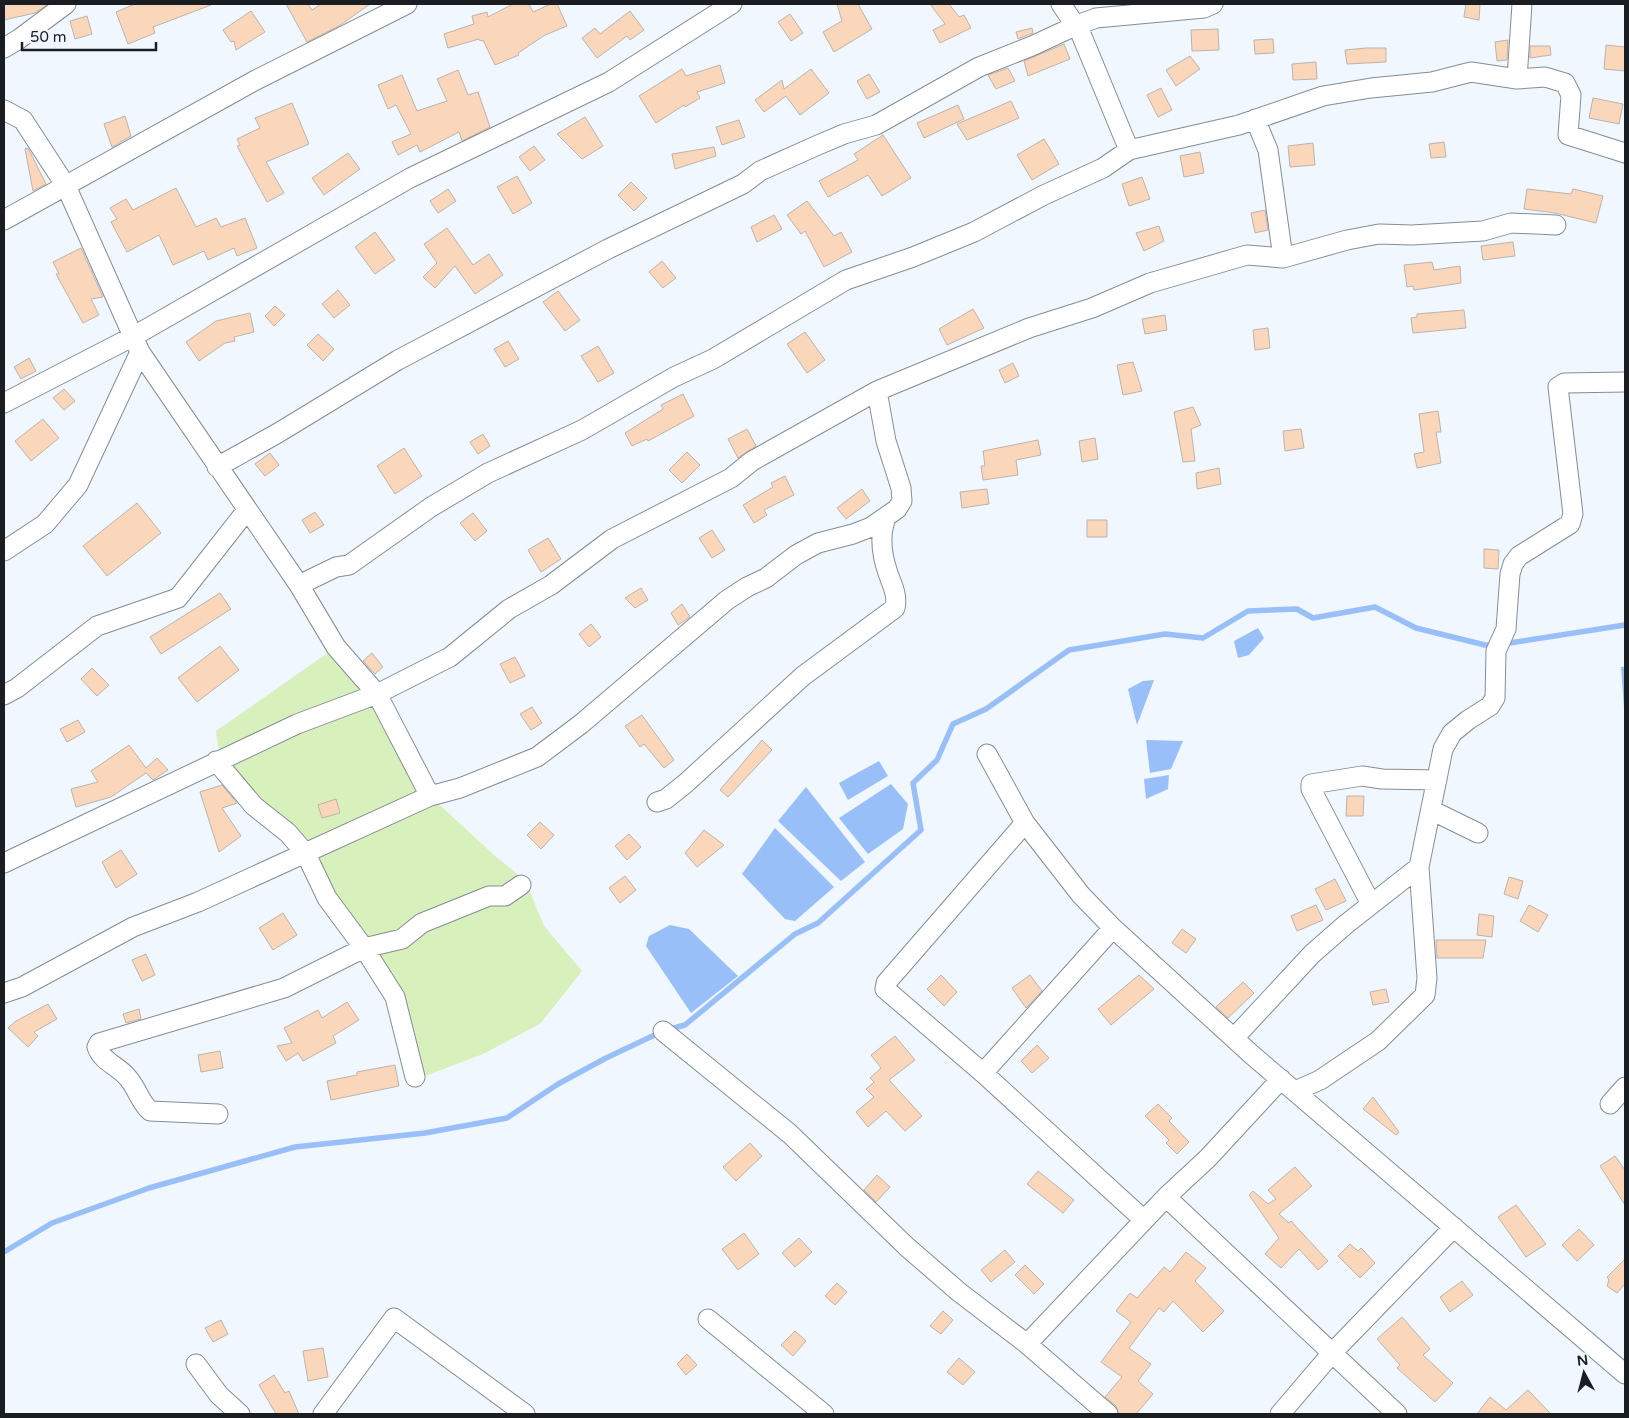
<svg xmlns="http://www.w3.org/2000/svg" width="1629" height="1418" font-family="'Varela Round',sans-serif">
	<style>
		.green { fill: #d7f0bc }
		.water { fill: #98bff7 }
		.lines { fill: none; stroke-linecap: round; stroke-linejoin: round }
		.stream { stroke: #98bff7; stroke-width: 5.5 }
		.building { fill: #fad7ba; stroke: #bdb3ab }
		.minor-casing { stroke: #848c95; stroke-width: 21 }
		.minor { stroke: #fff; stroke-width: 19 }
	</style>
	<rect width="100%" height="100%" fill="#f0f7ff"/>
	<path class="green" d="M336,647L430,796L495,856L525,880L544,926L582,971L540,1024L483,1054L420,1078L366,947L220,759L216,731Z"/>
	<path class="water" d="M1258,628L1264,638L1249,655L1238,658L1234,641Z
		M1621,667H1625V708H1624Z
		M1154,680L1137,725L1128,689L1143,681Z
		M1146,740L1183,741L1171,769L1150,773Z
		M879,761L888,776L848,800L839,783Z
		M1169,775L1168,789L1146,799L1144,779Z
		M891,784L908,804L903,829L868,854L839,818Z
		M806,787L865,862L841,881L778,821Z
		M775,828L834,887L795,921L785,919L742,874Z
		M670,925L689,929L738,976L691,1013L646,946L649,936Z"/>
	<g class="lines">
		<path class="stream" d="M1503,644L1625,625
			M4,1252L52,1223L149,1188L295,1147L425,1133L507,1118L558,1084L606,1058L663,1031L685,1025L795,934L818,923L921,830L913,783L937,760L953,724L986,709L1069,650L1165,634L1203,638L1248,611L1297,609L1313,618L1375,607L1416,628L1485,645H1494"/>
	</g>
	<path class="building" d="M4,4H48L35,13L4,20Z
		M135,4H211V5L153,27L155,33L128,44L116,12Z
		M286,4H308L312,10L321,4H370L339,26L307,42Z
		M513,4H529L533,12L551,4H557L567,26L545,35L518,53L519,55L495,65L483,40L480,41L479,39L448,48L444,34L474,24L472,16L487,12L488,17Z
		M837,4H858L872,29L834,52L823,32L842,21Z
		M930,4H949L959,17L964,15L971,28L940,43L933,30L945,24Z
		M1466,4H1480L1479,20L1464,17Z
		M251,11L265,32L236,50L234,41L231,42L223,30Z
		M630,11L644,30L630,40L627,36L597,58L582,38L595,28L600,34Z
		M790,14L803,33L791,41L778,22Z
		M87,16L92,34L75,39L70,21Z
		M1032,28L1033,33L1018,39L1016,32Z
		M1218,29L1219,50L1192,51L1191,30Z
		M1273,39L1274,53L1255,54L1254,40Z
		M1508,40L1507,60L1497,61L1495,42Z
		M1064,44L1070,59L1028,76L1024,61Z
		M1606,45L1625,47V71L1604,69Z
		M1530,46H1550L1551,55L1530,58Z
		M1366,48H1386V62L1347,64L1345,50Z
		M1190,56L1200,69L1176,86L1166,70Z
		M1316,62L1317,79L1293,80L1292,64Z
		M720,65L725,83L697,92L700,98L685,107L684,105L656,123L639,96L682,69L686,76Z
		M1008,68L1015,81L996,89L988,75Z
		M811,69L829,93L800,115L786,96L764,112L755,100L782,80L784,89Z
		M458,70L468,95L478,92L490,127L462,141L459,132L420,152L417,145L398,155L392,142L411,134L396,105L388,109L378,85L402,75L417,111L447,101L437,79Z
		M869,74L880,92L867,99L857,81Z
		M1161,88L1172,110L1158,117L1147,95Z
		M1593,98L1623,104L1619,124L1589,118Z
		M1011,101L1019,118L967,140L957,124Z
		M292,103L309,144L266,162L284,193L267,202L237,146L240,145L237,139L260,128L255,118Z
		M958,105L964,119L924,138L917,123Z
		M125,116L131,136L112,147L104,124Z
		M585,117L603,146L582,159L557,134Z
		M739,120L745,137L722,145L716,127Z
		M883,135L911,178L882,196L868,175L828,197L819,181L858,160L854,154Z
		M1044,139L1059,164L1032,180L1017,155Z
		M1444,142L1446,157L1431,158L1429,144Z
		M1313,143L1315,165L1290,167L1288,146Z
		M534,146L545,160L530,171L519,157Z
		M714,147L716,156L675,169L672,154Z
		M28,148L46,184L33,191L25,149Z
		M1200,152L1204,173L1184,177L1180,156Z
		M348,153L360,169L324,195L312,178Z
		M517,176L532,203L513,214L497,187Z
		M1142,177L1150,199L1129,206L1122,184Z
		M631,182L647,198L634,211L618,195Z
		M176,188L196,227L216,218L221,227L245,218L257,248L237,256L234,248L208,260L204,251L173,265L159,235L127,252L111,222L117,219L110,208L126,199L133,210Z
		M448,189L456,201L438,213L430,201Z
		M1527,189L1571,194L1573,189L1603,196L1596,223L1555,213L1524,209Z
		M807,201L834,236L841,232L852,252L824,267L805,231L801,234L787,215Z
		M1265,210L1268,230L1255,233L1251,213Z
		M774,215L782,229L757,242L751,227Z
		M1159,226L1164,241L1144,251L1136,233Z
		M447,228L473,265L489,254L503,275L475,294L455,266L435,288L423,277L437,263L424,244Z
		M375,232L395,260L375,274L355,247Z
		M1513,242L1515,256L1483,260L1481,246Z
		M81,248L103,297L91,299L99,315L83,323L56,274H59L53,262Z
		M662,261L676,278L663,288L649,272Z
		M1432,262L1434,270L1460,266L1461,283L1414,290L1413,286L1407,287L1404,265Z
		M338,290L350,305L334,318L322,304Z
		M558,291L580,320L565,331L543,302Z
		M275,306L285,315L274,326L265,316Z
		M973,309L984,328L947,345L939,329Z
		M1464,310L1466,328L1413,333L1411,318L1417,317V314Z
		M250,313L254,332L234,337L235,341L225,343L199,361L186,342L216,321Z
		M1165,315L1167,330L1145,334L1142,319Z
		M1268,328L1270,348L1255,350L1253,330Z
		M805,332L825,360L807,373L787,344Z
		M318,334L334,349L323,361L307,345Z
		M508,341L519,359L505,367L494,349Z
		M598,346L614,373L598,382L581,356Z
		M29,358L36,371L21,379L14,367Z
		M1133,362L1142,391L1123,395L1117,365Z
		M1013,363L1019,376L1005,383L999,370Z
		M64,389L75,401L64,410L53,398Z
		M683,394L694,416L648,441L647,439L632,446L625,433L663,409L661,405Z
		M1193,407L1201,425L1191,429L1195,461L1183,462L1174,412Z
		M1438,411L1441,432H1436L1441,463L1417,468L1414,454L1424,452L1419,414Z
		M43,419L59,438L31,461L15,441Z
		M747,429L756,446L738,458L728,439Z
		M1301,429L1304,448L1285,451L1283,431Z
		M483,434L490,446L478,454L470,442Z
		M1095,438L1098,459L1082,462L1079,441Z
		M1038,440L1041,455L1016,460L1018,475L983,480L981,466H985L983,451Z
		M404,448L422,476L395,494L377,466Z
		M687,452L700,465L682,483L669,470Z
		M270,453L279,465L265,476L255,464Z
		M1219,468L1221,484L1197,489L1196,473Z
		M785,476L794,495L764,510L767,515L754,523L743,505L773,487L771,483Z
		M862,489L870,501L846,519L837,508Z
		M987,489L989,504L962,508L960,492Z
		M137,503L161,533L107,576L83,546Z
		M315,512L324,525L310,533L302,520Z
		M473,513L487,531L475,541L460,523Z
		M1087,520H1107V537H1087Z
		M712,530L725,550L712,558L699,538Z
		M548,538L561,559L541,572L528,550Z
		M1484,549L1499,550L1498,569L1484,568Z
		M641,588L648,600L635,608L625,598Z
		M220,593L231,609L161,654L150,637Z
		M682,604L690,617L678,625L671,613Z
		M591,624L601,637L589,647L579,634Z
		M220,646L239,670L197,702L178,678Z
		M372,653L383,667L375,674L363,661Z
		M515,657L525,676L510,683L500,664Z
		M92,668L109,685L97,696L81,679Z
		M532,707L542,723L531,730L520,714Z
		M642,715L674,760L664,768L644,744L640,747L625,726Z
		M78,720L85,732L67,742L60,729Z
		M762,740L772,750L728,797L720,790Z
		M129,745L146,768L157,758L168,770L153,780L146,773L111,797L76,807L71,789L98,782L91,771Z
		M222,785L237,803L222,808L241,836L219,852L200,792Z
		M1347,796H1364L1363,816H1346Z
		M336,799L340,813L322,818L318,805Z
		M540,822L554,835L541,849L527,835Z
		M704,830L724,845L697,867L685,853Z
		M629,834L641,847L627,860L615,846Z
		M121,850L137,874L116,888L102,862Z
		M625,876L636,890L620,903L609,888Z
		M1509,877L1523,881L1518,899L1504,894Z
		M1335,879L1346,901L1326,910L1315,889Z
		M1316,905L1323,920L1297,931L1291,916Z
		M1529,905L1548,915L1538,932L1520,921Z
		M283,913L297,935L273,950L259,928Z
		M1479,914L1494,916L1492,937L1477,935Z
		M1182,929L1196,939L1186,953L1172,943Z
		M1436,940H1486L1483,958H1437Z
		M146,954L155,975L142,981L132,960Z
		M941,975L957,992L944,1006L927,989Z
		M1030,975L1042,991L1026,1008L1012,988Z
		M1139,975L1154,989L1111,1025L1098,1009Z
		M1243,982L1254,993L1228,1018L1216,1007Z
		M1386,989L1389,1002L1373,1005L1370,992Z
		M347,1002L359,1020L333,1036L336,1043L303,1061L298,1053L286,1061L277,1046L292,1043L284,1028L318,1010L322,1018Z
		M48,1004L57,1019L34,1032L38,1036L28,1047L8,1028L16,1021Z
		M139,1009L141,1019L126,1023L123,1014Z
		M895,1036L915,1060L889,1080L922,1116L905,1131L886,1111L868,1127L856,1112L874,1097L866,1089L874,1082L870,1078L881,1068L871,1055Z
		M1037,1045L1049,1058L1032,1073L1021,1061Z
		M220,1051L223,1068L201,1072L198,1055Z
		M395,1065L399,1086L331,1100L327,1081L357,1075V1072Z
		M1373,1097L1399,1132L1396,1135L1363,1109Z
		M1158,1104L1172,1118L1169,1121L1189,1142L1177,1154L1166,1143L1169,1140L1145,1116Z
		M750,1143L762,1156L736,1181L723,1167Z
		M1615,1156L1625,1170V1205L1600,1166Z
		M1295,1167L1312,1186L1279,1214L1289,1223L1291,1221L1328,1261L1318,1270L1299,1249L1281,1268L1265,1254L1279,1238L1249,1195L1253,1191L1268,1204L1276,1199L1268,1190Z
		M1038,1171L1074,1200L1063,1213L1027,1184Z
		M877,1175L890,1187L876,1202L864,1190Z
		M1516,1205L1546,1244L1526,1257L1498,1217Z
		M1579,1229L1594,1245L1577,1261L1562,1245Z
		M744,1233L759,1254L738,1270L722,1249Z
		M799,1238L812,1252L795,1267L782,1253Z
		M1350,1244L1358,1251L1361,1248L1375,1263L1360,1278L1338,1256Z
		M1005,1250L1015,1262L991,1282L981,1270Z
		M1186,1252L1206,1268L1195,1281L1224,1311L1203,1332L1173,1301L1164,1312L1159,1308L1129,1348L1151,1364L1138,1381L1153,1394L1136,1414H1119L1116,1406L1105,1397L1122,1377L1101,1362L1131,1322L1116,1311L1130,1293L1137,1298L1164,1267L1170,1272Z
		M1625,1259V1284L1617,1293L1607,1286L1609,1280L1607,1277Z
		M1025,1265L1044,1284L1034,1294L1015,1275Z
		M1462,1281L1473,1295L1450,1312L1440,1297Z
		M837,1283L847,1292L835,1305L825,1296Z
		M943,1311L953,1320L941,1334L930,1326Z
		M1402,1317L1430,1349L1423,1355L1453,1383L1435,1402L1397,1368L1400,1365L1377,1339Z
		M221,1320L228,1334L213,1342L205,1328Z
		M795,1331L806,1341L793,1356L781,1345Z
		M323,1348L328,1377L308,1381L303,1351Z
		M687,1354L697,1365L686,1375L677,1364Z
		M959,1358L975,1372L963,1385L947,1372Z
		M274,1375L285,1393L289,1391L299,1414H276L259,1385Z
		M1528,1390L1551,1414H1477L1490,1397L1506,1410Z"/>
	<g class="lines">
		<defs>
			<path id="minor" d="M1061,4L1081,34L1129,150
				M4,48L19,39L66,4
				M1517,79L1522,4
				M4,110L23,120L66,186L140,352L299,585L336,647L377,694L430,796
				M1255,119L1268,150L1283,258
				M4,220L254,81L407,4
				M4,403L134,336L410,178L609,82L732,4
				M217,467L278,433L398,360L608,249L743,184L760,171L818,145L844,134L876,125L979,67L1032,46L1075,26L1096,18L1204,8L1213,4
				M4,551L45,524L78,485L140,352
				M299,585L336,567L349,565L431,507L488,473L582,430L674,377L713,359L846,280L913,257L974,232L1044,195L1103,168L1129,150L1239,125L1323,96L1371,88L1432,82L1471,72L1517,79L1545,77L1565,83L1571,95L1568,135L1625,153
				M4,695L17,688L97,626L178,598L247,510
				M987,754L1025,823L1081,895L1113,928L1251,1054L1625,1374
				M216,761L254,806L288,833L306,854L327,898L364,948L395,997L415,1077
				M657,802L666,799L686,783L803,676L895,608C898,595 892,585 888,573C882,556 879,536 886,518
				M1431,810L1478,833
				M1025,823L886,983L885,989L983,1073L1144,1220
				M4,863L297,724L377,694L450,657L509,609L551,585L612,539L731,478L752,461L877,391L1029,328L1092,308L1150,283L1247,255L1283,258L1347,240L1379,234L1412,235L1483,231L1511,223L1556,225
				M1371,904L1311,789V784L1362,776L1382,779L1437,780
				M4,993L22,987L133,927L198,902L430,796L460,788L537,757L581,724L727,600L747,587L766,578L796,555L818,543L853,534L871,527L897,509L902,501L901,488L886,441L877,391
				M663,1031L790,1134L907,1247L959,1292L1027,1344L1108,1414
				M1234,1038L1312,954L1345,925L1419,867
				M983,1073L1113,928
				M1295,1091L1320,1080L1378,1041L1425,995L1427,978L1419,867L1443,749L1452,733L1468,720L1490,706L1495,698L1496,651L1506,629L1510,574L1513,564L1519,556L1570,524L1573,514L1558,387L1564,383L1625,382
				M1610,1104L1625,1087
				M218,1114L150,1111C140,1102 137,1088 128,1078C119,1066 102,1062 97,1047L99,1043L284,988L364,948L402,939L422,923L489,896H505L521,885
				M1166,1197L1397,1414
				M708,1319L824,1414
				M1027,1344L1166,1197L1208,1158L1281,1079
				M196,1364L219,1395L240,1414
				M323,1414L394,1318L525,1414
				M1280,1414L1332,1353L1454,1227"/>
		</defs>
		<use href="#minor" class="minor-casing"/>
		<use href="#minor" class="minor"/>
	</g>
	<rect width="1629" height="1418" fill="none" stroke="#1a1d21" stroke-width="10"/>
	<g transform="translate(1584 1373) rotate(353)" stroke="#f0f7ff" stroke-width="4" paint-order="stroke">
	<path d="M0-4L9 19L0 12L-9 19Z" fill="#1a1d21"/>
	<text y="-8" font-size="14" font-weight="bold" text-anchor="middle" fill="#1a1d21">N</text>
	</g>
	<path d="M22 42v8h134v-8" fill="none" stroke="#1a1d21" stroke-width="2.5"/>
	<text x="30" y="42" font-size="15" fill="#1a1d21" stroke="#f0f7ff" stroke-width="4" paint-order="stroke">50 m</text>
</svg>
